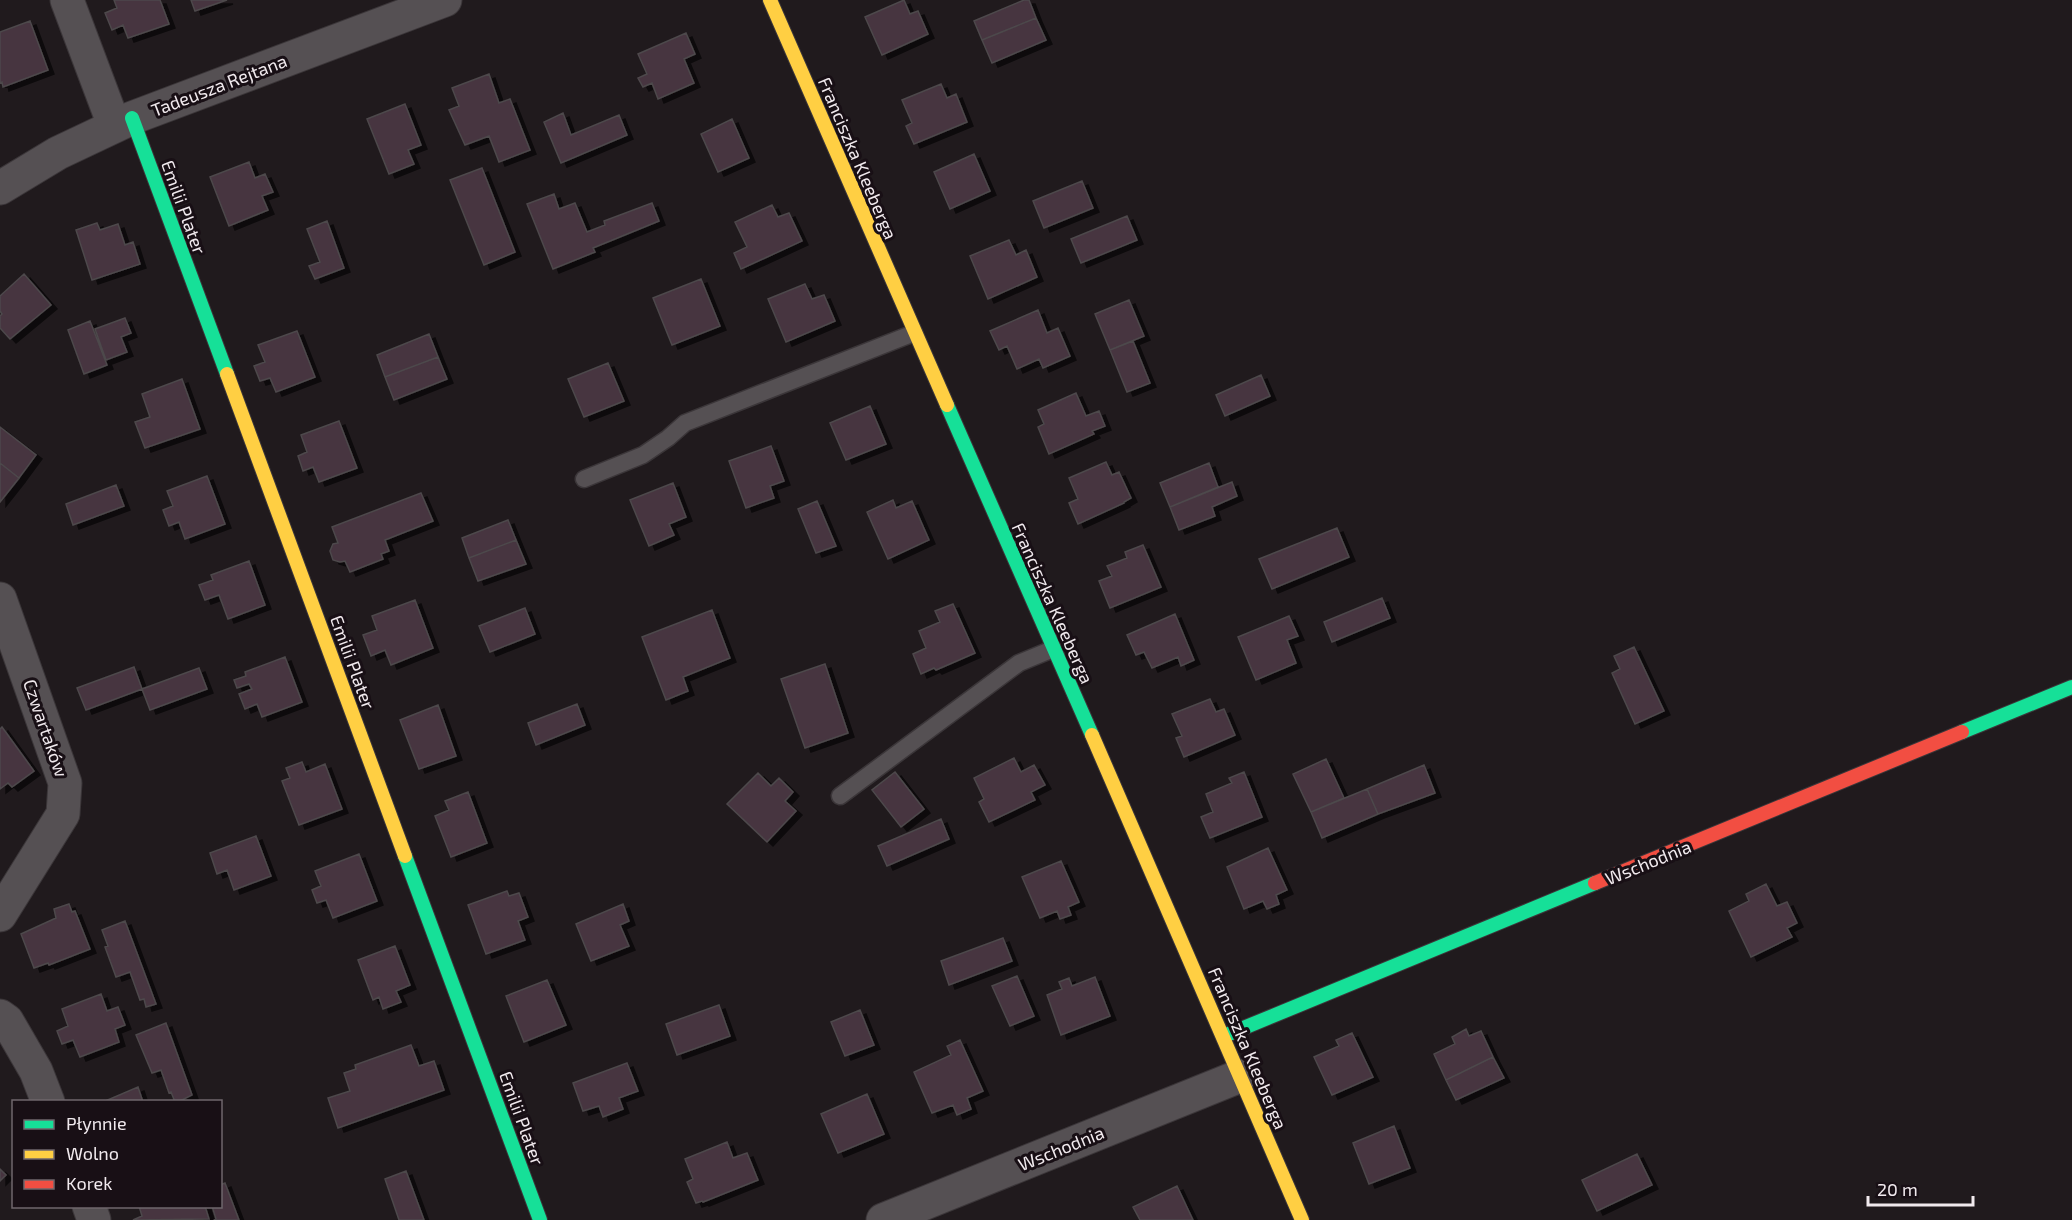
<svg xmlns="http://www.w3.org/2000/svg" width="2072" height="1220" font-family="'Exo 2',sans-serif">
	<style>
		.building { fill: #463540; stroke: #4d484b; stroke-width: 1.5; filter: url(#shadow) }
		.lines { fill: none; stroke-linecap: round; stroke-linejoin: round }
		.lane-casing { stroke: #3b3639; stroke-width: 19 }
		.street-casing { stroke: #3b3639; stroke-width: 35 }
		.fast-casing { stroke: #3b3639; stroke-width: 16 }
		.slow-casing { stroke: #3b3639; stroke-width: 16 }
		.jam-casing { stroke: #3b3639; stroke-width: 16 }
		.lane { stroke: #555053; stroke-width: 16 }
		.street { stroke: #555053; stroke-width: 33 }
		.fast { stroke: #16e098; stroke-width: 14 }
		.slow { stroke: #ffcf43; stroke-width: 14 }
		.jam { stroke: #f24e42; stroke-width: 14 }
		.labels { text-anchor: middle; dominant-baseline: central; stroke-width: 6; stroke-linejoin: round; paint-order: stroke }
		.street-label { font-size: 18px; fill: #f1eaee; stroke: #180f15 }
	</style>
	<defs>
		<filter id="shadow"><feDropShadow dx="6" dy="4" stdDeviation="0" flood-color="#0009"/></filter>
	</defs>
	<rect width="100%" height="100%" fill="#201a1d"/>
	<path class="building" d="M114,0H160L169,24L128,38L123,25L112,30L105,13L117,8Z
		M191,0H227L195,11Z
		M904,0L910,14L918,11L928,34L882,55L865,17Z
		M1024,0H1029L1036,18L982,40L974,21Z
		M1036,18L1046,40L992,63L982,40Z
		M30,21L48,70L3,87L2,82L0,83V32Z
		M686,33L695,54L684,59L694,83L658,99L652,83L643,87L638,78L647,74L638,54Z
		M489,74L499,103L510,99L530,150L499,162L489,136L465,145L449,110L459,106L452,88Z
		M941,84L947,98L956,94L967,122L914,144L906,126L912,123L902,100Z
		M405,104L421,145L408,150L414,164L389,174L367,119Z
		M563,113L571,135L619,115L627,135L561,163L544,122Z
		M732,119L749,158L718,172L701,134Z
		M974,154L990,191L950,209L934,172Z
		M249,162L255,178L265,174L273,192L262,196L268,210L229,226L210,177Z
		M482,168L515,252L484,265L450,180Z
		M1082,181L1093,208L1044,228L1033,201Z
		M554,194L559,209L575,203L587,232L605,225L604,221L652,203L659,221L593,248L595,252L553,269L527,204Z
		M772,205L778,217L789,213L802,241L741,269L734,253L747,247L735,222Z
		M1127,216L1137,240L1081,263L1071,239Z
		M327,221L344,268L315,279L309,266L320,262L307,229Z
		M97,223L100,230L118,224L125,245L133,242L140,264L92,280L76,230Z
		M1009,240L1016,255L1026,250L1037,277L988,299L970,256Z
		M24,274L51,305L10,339L0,328V316L2,314L0,311V296Z
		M701,279L720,326L672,345L653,298Z
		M805,284L812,299L824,295L835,321L786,342L768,299Z
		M1129,300L1144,336L1110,350L1095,314Z
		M1038,310L1047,333L1058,328L1070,356L1043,368L1039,359L1017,369L1007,346L999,350L990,331Z
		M125,318L131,333L121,337L127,352L106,360L95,329Z
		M90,321L107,365L84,374L68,330Z
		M297,331L315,377L276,392L270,378L260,381L254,366L265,362L258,345Z
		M429,334L438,357L385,377L377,355Z
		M1133,341L1150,383L1127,392L1110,350Z
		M438,357L447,379L394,400L385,377Z
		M608,363L624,401L584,417L568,379Z
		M1261,375L1270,396L1225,416L1216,395Z
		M182,379L200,429L145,448L135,422L150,417L142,394Z
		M1076,393L1086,416L1099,411L1105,426L1092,431L1094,434L1049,454L1038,427L1044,424L1038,410Z
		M870,406L886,444L846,460L830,423Z
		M339,421L357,468L319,482L313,467L303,471L298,456L307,452L301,435Z
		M0,427L36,455L19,478L0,463Z
		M771,446L784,481L770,486L774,498L746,508L729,461Z
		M1106,462L1112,475L1119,472L1131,498L1124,502V503L1078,524L1069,503L1078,499L1069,478Z
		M0,463L19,478L0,502Z
		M1209,463L1218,487L1170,507L1160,483Z
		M207,476L225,524L185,539L179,522L169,526L163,510L173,506L167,491Z
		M1232,482L1237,496L1212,507L1215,516L1179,530L1170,507Z
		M673,483L686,517L669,524L674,535L649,546L630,500Z
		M116,485L124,506L73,525L66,504Z
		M421,493L433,521L385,540L389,551L381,554L383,559L350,572L345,561L340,562L333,560L330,551L333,544L338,543L332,527Z
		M893,500L896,508L912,501L929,540L888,559L867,512Z
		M817,501L836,546L816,553L798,509Z
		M508,520L516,540L469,558L462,538Z
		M1337,528L1349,557L1272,589L1259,559Z
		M516,540L526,564L478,581L469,558Z
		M1143,545L1161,587L1110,608L1099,581L1112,576L1107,566L1127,558L1125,552Z
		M249,561L265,605L228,619L219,595L205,600L199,585L213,580L211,575Z
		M1382,598L1390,618L1332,642L1324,622Z
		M415,600L433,648L391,665L385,650L371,656L363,635L377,630L372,616Z
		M953,604L975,653L936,670L934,668L921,674L913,654L926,648L919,631L940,622L935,611Z
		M525,608L535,634L490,652L479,626Z
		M712,610L730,658L683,677L688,691L666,700L642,637Z
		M1175,614L1194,660L1181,666L1178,657L1152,668L1144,652L1136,655L1127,635Z
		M1289,616L1298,636L1287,640L1296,663L1256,680L1238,637Z
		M1634,647L1664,711L1635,724L1612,673L1620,669L1614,656Z
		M285,657L302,702L262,717L257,704L245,709L239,694L252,689L249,684L237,688L234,680L246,676L245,672Z
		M825,664L848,733L805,748L781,679Z
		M134,667L142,689L86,710L77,688Z
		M199,668L207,689L150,710L142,689Z
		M1210,699L1216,712L1224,709L1235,735L1184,757L1176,738L1182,736L1172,714Z
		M577,704L585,725L536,745L528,723Z
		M438,705L456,756L419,769L400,720Z
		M2,727L34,771L12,787L8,783L0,789V729Z
		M1014,758L1021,772L1034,765L1045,785L1031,792L1035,800L989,822L979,802L984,799L974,778Z
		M1326,759L1344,798L1311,812L1293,774Z
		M302,762L306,772L325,764L342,809L299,825L282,781L290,778L286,768Z
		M1424,765L1435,793L1378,814L1367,789Z
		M895,772L924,809L901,827L872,790Z
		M1244,772L1262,817L1210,838L1201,817L1213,812L1206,794L1232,783L1229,778Z
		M758,773L771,786L779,778L793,792L785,801L796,811L767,842L727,804Z
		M1367,789L1378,814L1322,838L1311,812Z
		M468,792L487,843L451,857L435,816L449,810L445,801Z
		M941,819L949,839L887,866L878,846Z
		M256,836L271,876L234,890L227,870L217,874L210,853Z
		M1268,848L1287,890L1276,895L1279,904L1267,909L1263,901L1244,909L1227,867Z
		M359,854L377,901L333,918L326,900L317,903L312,890L321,886L315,871Z
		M1061,861L1079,902L1068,907L1071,915L1060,919L1057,911L1040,918L1022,877Z
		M1766,884L1777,906L1787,902L1797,923L1787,928L1792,937L1751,957L1729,911L1749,901L1746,894Z
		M507,891L509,896L519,893L528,917L518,921L525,940L486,954L468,905Z
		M69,904L72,912L75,911L90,949L49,965L48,963L34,968L21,934L56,918L54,909Z
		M623,904L629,921L620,925L629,946L591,961L576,924Z
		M125,921L156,1004L146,1007L144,999L140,1000L130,972L116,977L105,947L108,946L102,930Z
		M1003,938L1012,961L949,985L941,961Z
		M395,946L410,985L396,991L401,1002L383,1009L379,997L373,1000L358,960Z
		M1017,976L1034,1016L1010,1026L992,986Z
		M1095,977L1110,1016L1061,1035L1047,995L1062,989L1059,982L1069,978L1072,986Z
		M547,980L566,1025L524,1042L506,996Z
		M101,994L107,1011L118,1007L125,1025L115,1029L119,1042L80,1057L73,1040L62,1044L57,1031L68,1026L62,1009Z
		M719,1005L730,1036L677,1055L666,1024Z
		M860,1010L874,1045L845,1056L831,1022Z
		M166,1023L192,1095L178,1102H175L171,1092L169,1093L161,1070L152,1073L136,1035Z
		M1466,1029L1469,1036L1481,1031L1493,1057L1446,1080L1434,1054L1455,1044L1452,1037Z
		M1352,1033L1373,1077L1332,1095L1314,1057L1339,1046L1336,1040Z
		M960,1040L983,1091L967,1098L971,1109L957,1115L953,1105L932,1113L914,1072L951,1055L947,1046Z
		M411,1045L419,1066L434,1061L444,1090L338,1128L328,1098L350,1091L344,1073L356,1069L355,1065Z
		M1493,1057L1504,1078L1456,1100L1446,1080Z
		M627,1063L638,1091L619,1098L623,1109L603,1117L599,1106L583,1111L573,1083Z
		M138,1087L143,1102H103Z
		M867,1094L884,1134L838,1153L821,1114Z
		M1394,1126L1410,1168L1369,1184L1353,1143Z
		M727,1142L733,1158L747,1153L758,1180L703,1202L702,1201L696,1203L687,1182L693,1179L685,1159Z
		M1637,1154L1652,1185L1597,1211L1582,1180Z
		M0,1169L6,1175L0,1181Z
		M406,1171L424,1220H399L385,1179Z
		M225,1183L239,1220H214L216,1219L212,1206H220V1185Z
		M1177,1186L1193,1220H1140L1133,1207Z
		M139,1206H205L209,1219L133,1220L142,1216Z"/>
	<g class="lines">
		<defs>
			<path id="lane" d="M584,479L643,455L668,438L685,423L914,333
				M840,796L1019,663L1053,649"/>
			<path id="street" d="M67,0L114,125
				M0,188L58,153L132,118L445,0
				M0,599L65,783L63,814L0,915
				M0,1016L7,1021L36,1071L48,1102
				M89,1206L94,1220
				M883,1220L1240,1076"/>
			<path id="fast" d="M132,118L227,374
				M947,405L1092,735
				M1962,732L2072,687
				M405,856L540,1220
				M1224,1036L1595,883"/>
			<path id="slow" d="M770,0L947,405
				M227,374L405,856
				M1092,735L1302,1220"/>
			<path id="jam" d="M1595,883L1962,732"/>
		</defs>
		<use href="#lane" class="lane-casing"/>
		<use href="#street" class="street-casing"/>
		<use href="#fast" class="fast-casing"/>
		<use href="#slow" class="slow-casing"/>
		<use href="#jam" class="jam-casing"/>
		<use href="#lane" class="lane"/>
		<use href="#street" class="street"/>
		<use href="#fast" class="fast"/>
		<use href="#slow" class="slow"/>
		<use href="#jam" class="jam"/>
	</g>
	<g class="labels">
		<g class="street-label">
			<text transform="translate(219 85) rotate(-21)">Tadeusza Rejtana</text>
			<text transform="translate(858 158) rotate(67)">Franciszka Kleeberga</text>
			<text transform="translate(184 207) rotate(70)">Emilii Plater</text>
			<text transform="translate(1053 603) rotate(66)">Franciszka Kleeberga</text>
			<text transform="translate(353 662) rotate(70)">Emilii Plater</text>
			<text transform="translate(46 728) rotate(71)">Czwartaków</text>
			<text transform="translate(1648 862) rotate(-22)">Wschodnia</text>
			<text transform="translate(1248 1048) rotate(67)">Franciszka Kleeberga</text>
			<text transform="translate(522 1118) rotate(70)">Emilii Plater</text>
			<text transform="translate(1061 1148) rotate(-22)">Wschodnia</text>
		</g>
	</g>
	<rect x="12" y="1100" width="210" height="108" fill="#180f15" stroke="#6f676c" stroke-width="1.5"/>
	<rect x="24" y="1120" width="30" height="9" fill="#16e098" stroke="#6f676c" stroke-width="1.5"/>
	<text x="66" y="1130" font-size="18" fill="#f1eaee">Płynnie</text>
	<rect x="24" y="1150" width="30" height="9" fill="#ffcf43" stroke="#6f676c" stroke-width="1.5"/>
	<text x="66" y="1160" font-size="18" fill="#f1eaee">Wolno</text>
	<rect x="24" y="1180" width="30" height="9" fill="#f24e42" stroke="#6f676c" stroke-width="1.5"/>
	<text x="66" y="1190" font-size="18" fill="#f1eaee">Korek</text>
	<path d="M1868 1196v9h105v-9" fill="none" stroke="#f1eaee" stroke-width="3"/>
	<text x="1877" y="1196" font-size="18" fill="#f1eaee" stroke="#180f15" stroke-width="4.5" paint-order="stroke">20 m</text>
</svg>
